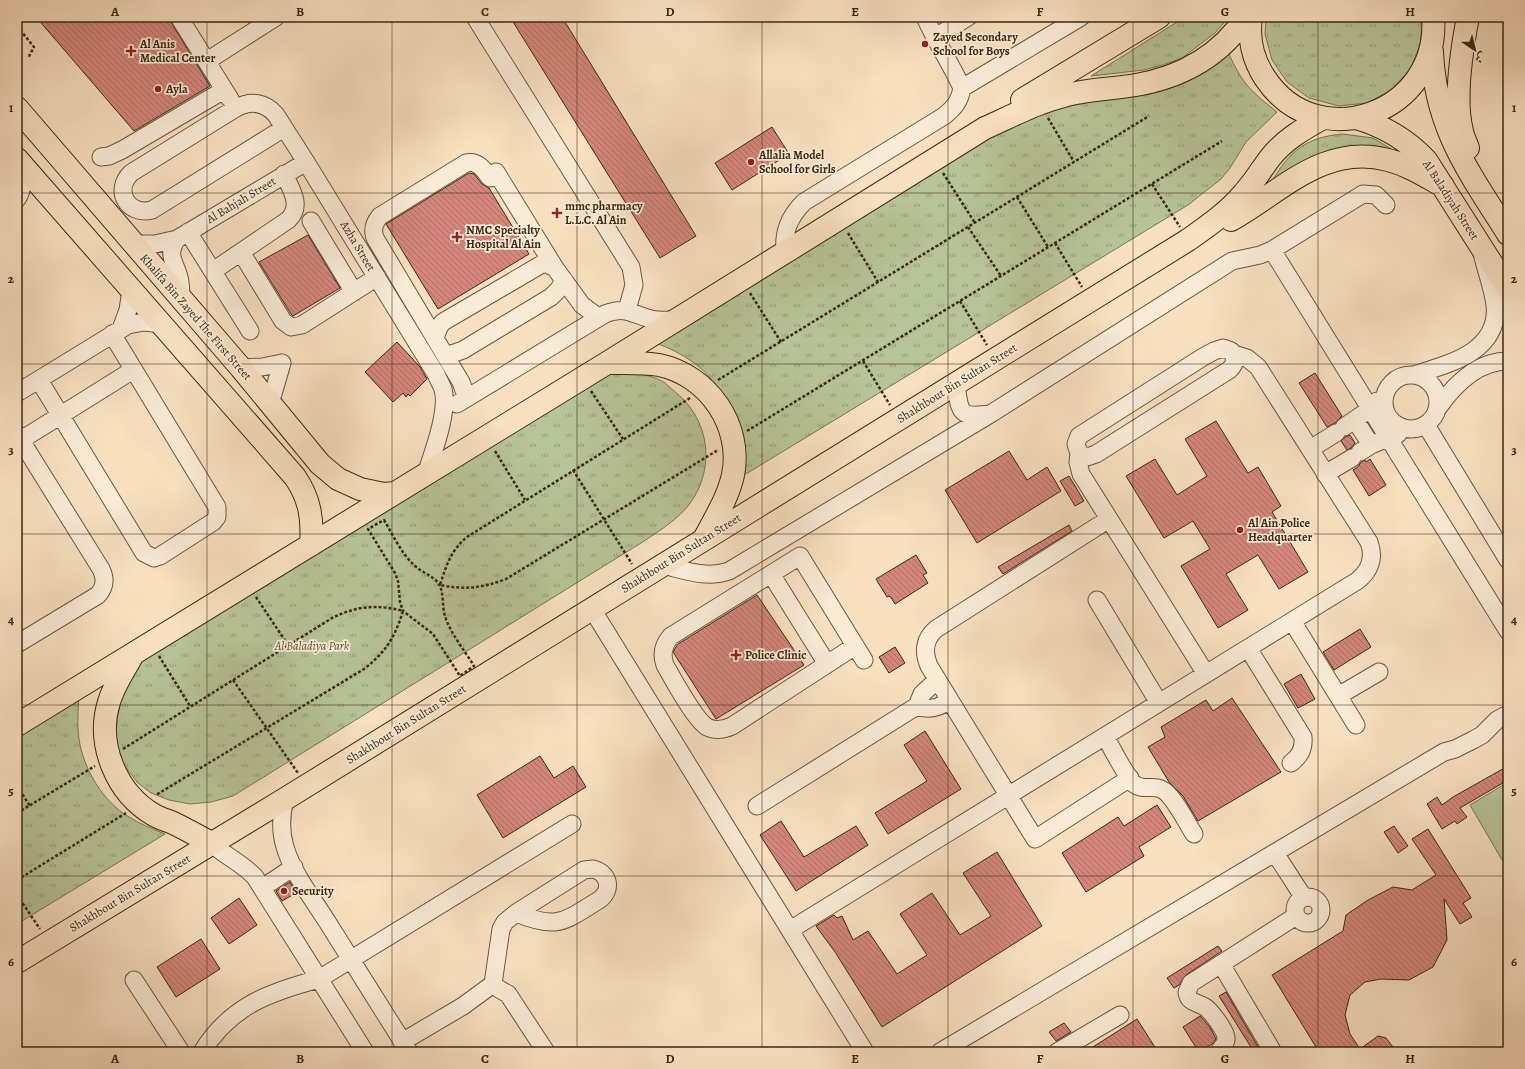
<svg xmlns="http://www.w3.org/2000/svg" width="1525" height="1069" font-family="Alegreya,Amiri,serif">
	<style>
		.grass { fill: #b7c398; stroke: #787655 }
		.park { fill: url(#park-tufts); stroke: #787655 }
		.building { fill: url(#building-back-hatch); stroke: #3a2912 }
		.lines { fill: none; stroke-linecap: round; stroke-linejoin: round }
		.minor-casing { stroke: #6a573e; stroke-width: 19 }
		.major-casing { stroke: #3a2912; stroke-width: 24 }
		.path { stroke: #3a2912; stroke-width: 2.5; stroke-dasharray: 3 2; stroke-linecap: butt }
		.minor { stroke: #faebd7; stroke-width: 17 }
		.major { stroke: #f8e0c1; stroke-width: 22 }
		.grid { fill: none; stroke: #3a2912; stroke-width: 1; stroke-opacity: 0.55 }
		.poi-dot { fill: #8f2418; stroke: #faebd7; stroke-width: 1.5 }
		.labels { text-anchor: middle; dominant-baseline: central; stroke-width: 3.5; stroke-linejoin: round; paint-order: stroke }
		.poi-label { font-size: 12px; font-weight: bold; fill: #3a2912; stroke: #faebd7; text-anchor: start }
		.street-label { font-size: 12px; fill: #3a2912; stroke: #faebd7 }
		.park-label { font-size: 12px; font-style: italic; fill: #595034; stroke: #faebd7 }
		.neatline { fill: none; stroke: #3a2912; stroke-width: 1.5 }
		.grid-label { font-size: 13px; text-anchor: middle; font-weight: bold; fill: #3a2912 }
	</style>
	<defs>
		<pattern id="park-tufts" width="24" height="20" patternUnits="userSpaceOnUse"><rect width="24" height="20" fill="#b7c398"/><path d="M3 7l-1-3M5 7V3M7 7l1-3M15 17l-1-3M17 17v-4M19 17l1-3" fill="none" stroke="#969e7b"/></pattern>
		<pattern id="building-back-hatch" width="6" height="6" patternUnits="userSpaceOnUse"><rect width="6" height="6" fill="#d4867c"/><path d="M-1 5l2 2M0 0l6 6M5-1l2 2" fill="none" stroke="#ad6e64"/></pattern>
	</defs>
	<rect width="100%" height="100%" fill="#f8e0c1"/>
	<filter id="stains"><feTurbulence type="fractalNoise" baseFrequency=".005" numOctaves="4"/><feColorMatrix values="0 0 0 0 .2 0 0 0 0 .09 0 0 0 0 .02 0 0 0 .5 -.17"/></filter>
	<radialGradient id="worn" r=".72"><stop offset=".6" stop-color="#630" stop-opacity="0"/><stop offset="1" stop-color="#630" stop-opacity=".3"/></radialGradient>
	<path class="grass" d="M1508,782V863L1505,865L1470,805Z"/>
	<path class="park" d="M1185,17H1229L1215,33L1182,58L1163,65L1144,70L1091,76Z
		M1266,17H1421L1422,25L1420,45L1410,70L1391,90L1367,103L1339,106L1309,98L1287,82L1272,60L1265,34Z
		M1223,42C1230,56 1236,71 1246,84C1255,95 1266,103 1277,112L1246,142L1230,168L1221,179L1188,205L736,480C732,459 728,438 724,417C723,409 723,400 720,393C707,366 677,350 650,341L1013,116L1125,88Z
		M1343,134L1373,138L1393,150L1375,148L1271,183C1289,151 1306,137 1343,134Z
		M617,371C632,373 648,374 662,381C666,383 670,388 674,391C705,415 715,456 697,492C686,515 662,529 641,543L233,796L211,802L190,804L169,800L151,793L137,782L122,762L112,745L115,688L125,670L600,377Z
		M79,696C78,710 77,724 79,739C83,768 103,802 129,817C140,824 153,829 165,834L17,924V733Z"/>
	<path class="building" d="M36,17H169L171,22L210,86L134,131Z
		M510,17H562L696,236L660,258Z
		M772,127L789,154L732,190L715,163Z
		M469,173L474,174L482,184L489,188L529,254L438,309L386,224Z
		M308,235L340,288L293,316L291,314L259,262Z
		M397,342L420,367L427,379L410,396L408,394L406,397L403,393L393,402L365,372Z
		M1315,373L1342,416L1335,423L1327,427L1299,383Z
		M1216,421L1248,473L1258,467L1281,506L1272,512L1308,572L1279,589L1258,555L1226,574L1248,610L1218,628L1181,566L1210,549L1193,521L1164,538L1126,476L1155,459L1177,495L1207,476L1185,439Z
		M1350,435L1355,443L1351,448L1347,450L1341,441L1345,437Z
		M1009,451L1027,480L1047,467L1061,491L977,543L945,490Z
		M1370,459L1386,485L1369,496L1353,470L1358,467L1361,462L1365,460L1366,462Z
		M1069,476L1084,501L1075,506L1060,481Z
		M1069,525L1072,531L1003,574L998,567Z
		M916,555L927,573L923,575L928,583L895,604L890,596L887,597L876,579Z
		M757,595L804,665L716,719L673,652L674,650L678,644Z
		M1360,629L1371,647L1334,670L1323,652Z
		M895,647L905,663L889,673L879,657Z
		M1301,674L1315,699L1298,708L1284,684Z
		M1232,698L1281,772L1198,821L1183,796L1169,782L1148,747L1165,737L1161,727L1206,700L1213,711Z
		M925,731L961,789L888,834L875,813L927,781L904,745Z
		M540,756L554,778L573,766L586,787L503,838L477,795Z
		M1508,766V780L1460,808L1467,817L1457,824L1455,821L1442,829L1427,804L1437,797L1442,805L1453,797Z
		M1157,805L1171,827L1139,847L1144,856L1086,892L1062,853L1118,817L1124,826Z
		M781,821L804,857L856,826L868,845L796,891L760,835Z
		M1394,826L1408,846L1398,853L1384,832Z
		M1428,829L1471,898L1463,903L1472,917L1460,924L1444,899L1447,940L1433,967L1409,980L1381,979L1365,982L1350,995L1345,1015L1350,1034L1360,1049L1378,1036L1386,1038L1393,1047L1388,1052H1319L1272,975L1343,931L1346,915L1368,900L1393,887L1412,890L1436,875L1412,839Z
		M997,852L1042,926L882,1027L835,952L816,926L834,915L837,918L842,916L853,940L868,931L897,974L927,955L900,914L932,893L960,935L991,916L963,873Z
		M290,882L296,893L282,901L276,891Z
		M239,898L257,925L229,944L211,918Z
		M201,939L220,969L176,997L157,967Z
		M1218,946L1222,951L1186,975L1179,985L1174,988L1167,978Z
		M1226,992L1261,1052H1254L1219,996Z
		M1200,1016L1210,1027L1216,1039L1212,1044L1199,1052L1183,1027Z
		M1137,1019L1158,1052H1085Z
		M1064,1023L1071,1032L1056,1041L1049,1032Z"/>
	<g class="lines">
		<defs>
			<path id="minor" d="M179,17L230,99
				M475,17L631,267L634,285L627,310
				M925,17C936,42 951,64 962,88
				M934,38L968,17
				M207,61L276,17
				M284,128L152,210C128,216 113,191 131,173L236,108C251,100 265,102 276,115L306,162L436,374C438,379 441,384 443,389C449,411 433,453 426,474
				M101,157L109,156L122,150L224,90
				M17,163C23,176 25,186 17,199
				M496,172L555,268
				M311,221L354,292
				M188,232L250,331
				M177,239C166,255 175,262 179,277C181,285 181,292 181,300
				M133,244H155L177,239L306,162
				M1272,250L1508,631
				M241,252L283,321L291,327L302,325L377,277
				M785,253C783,232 789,217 804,202L944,116C954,108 960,101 962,88L1081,17
				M213,271L288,220C303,206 291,189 284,174
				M121,329L128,310L131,290
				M435,338L439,327L443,322L542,264H547L555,268L582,305L598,317
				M1223,348L1231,351C1236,358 1236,364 1229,370L1096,454L1087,457L1079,453L1076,444L1079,436L1203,357L1214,351Z
				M446,356L463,350L551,297L559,289L564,280
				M241,368L262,367L282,363
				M1384 402a27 27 0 1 1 54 0a27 27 0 1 1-54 0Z
				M1414,375C1448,364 1500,352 1495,305C1493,289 1487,273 1483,257
				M39,380L144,553L154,558L160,556L213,522L217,517V507L112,334
				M956,384C960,412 958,418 990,414
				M17,393L128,325L144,322L161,324
				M465,399V393L461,382L375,238C372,229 374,223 380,216L466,163C478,160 484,170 490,178
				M269,402L273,394L282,363
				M457,404L605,314C627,306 631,314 651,319C660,321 669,320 677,320
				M1438,408C1454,385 1478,361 1508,361
				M1355,420L1371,445
				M1426,425L1508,560
				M1344,427L1363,414L1377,401
				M17,434L101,569C106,579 105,587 98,595L17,644
				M21,440L133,370
				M1310,449L1336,433
				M1360,452L1371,445L1398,434
				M1079,453L1078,462L1081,474L1206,674
				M1325,474L1352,458
				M1109,519L936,629C924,639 923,652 929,666L1035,839L1130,778
				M662,565C685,570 706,579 729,571L992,413L1232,261L1260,255L1272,250L1363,194L1376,195L1386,205
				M771,574L827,664
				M1097,600L1159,703
				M592,609L865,1052
				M1292,621L1356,725
				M855,646L732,726C723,730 715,731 707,727C695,720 673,679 665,665C661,654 663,645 671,636L800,556L864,660
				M1248,648L1303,737C1304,749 1300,756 1291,763
				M1338,696L1379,672
				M917,706C929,711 939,708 950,700
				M1105,736C1112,748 1125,775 1134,784C1143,791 1152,785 1161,789C1173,794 1186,822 1194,834
				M285,799C281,815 280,831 285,847C293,874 313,899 328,923C355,966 382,1009 409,1052
				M757,806L917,706L922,694L937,680
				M211,843C225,856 242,863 255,877L365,1052
				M1275,853L1304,898
				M593,869C609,873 613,890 599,900C563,922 558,930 516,913L584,870Z
				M262,888L294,867
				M1295 910a13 13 0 1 1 26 0a13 13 0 1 1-26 0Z
				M790,930L1357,581C1370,571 1375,558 1369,542L1258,367L1247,358L1234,354
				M1221,964L1296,916
				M134,980L181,1052
				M493,984L501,929L505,922L516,913
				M402,1042L463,1006L493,984L499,989L508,994L546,1052
				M202,1052C230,1006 270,992 319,979L572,824
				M940,1052L1444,752L1455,749L1473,740L1482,735L1497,720L1508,714
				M1057,1052L1120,1015
				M1219,1052C1221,1047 1227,1044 1226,1038C1226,1031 1211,1011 1205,1007C1197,1002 1188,1003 1187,992L1191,983L1221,964L1273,1052"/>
			<path id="major" d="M1251,17C1248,38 1253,60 1265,78C1318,158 1441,112 1433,17
				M1432,51C1435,128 1469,172 1508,234
				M1022,100L1159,17
				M17,108L241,368L320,464L338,479L360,489L384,494L395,493
				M1356,118C1384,126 1406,139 1426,160L1508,289
				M1468,148C1466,142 1463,137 1462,131C1454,100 1462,48 1468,17
				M17,159L295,477C310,499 313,519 311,545
				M1231,220C1281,192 1324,143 1388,160C1408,165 1425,176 1443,186
				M607,363C624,363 642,362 659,365C708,375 743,426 733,475C728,498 715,518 704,539
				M132,656C124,671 114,685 109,702C96,744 116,793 154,815C159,818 165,820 171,822C184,828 198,836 211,843
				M17,725L607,363L985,128C1012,116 1038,102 1067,95C1089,89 1113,89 1136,85C1182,77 1220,56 1246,17
				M17,962L285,799L1188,240C1208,226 1228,212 1244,193C1254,182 1261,170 1270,158C1284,140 1303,129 1323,118"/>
		</defs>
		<use href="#minor" class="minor-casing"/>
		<use href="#major" class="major-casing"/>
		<path class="path" d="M17,26L34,47L28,58
			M1048,118L1074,162
			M943,173L975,223
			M1152,184L1180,227
			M1017,197L1048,247
			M968,227L1001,276
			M848,233L878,282
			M1055,243L1082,287
			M750,293L781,342
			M960,301L987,345
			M863,361L890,405
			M718,380L1149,116
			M591,391L623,439
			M690,398L467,537C451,550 446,566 440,585C465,590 482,588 506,579L718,450
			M747,431L1222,141
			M495,451L525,500
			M573,470L632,564
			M384,520C393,535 401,553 414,565C422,573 435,576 440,586C444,595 442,607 445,616C450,633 465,651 474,666L460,676L433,634L403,611L400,602L398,581L395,573L368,529Z
			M256,597L288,645
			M159,656L190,706
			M233,680L298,773
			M123,749L332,618C356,606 377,604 403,611C395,637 386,652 364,669L156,795
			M17,786L30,806
			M17,813L95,766
			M17,880L126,813
			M17,895L40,929"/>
		<use href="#minor" class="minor"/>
		<use href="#major" class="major"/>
	</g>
	<path class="grid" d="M207,17V1052M392,17V1052M577,17V1052M762,17V1052M948,17V1052M1133,17V1052M1318,17V1052M17,193H1508M17,364H1508M17,534H1508M17,705H1508M17,876H1508"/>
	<g class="poi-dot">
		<circle cx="925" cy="44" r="4"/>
		<path d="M129 45h4v4h4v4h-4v4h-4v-4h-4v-4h4z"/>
		<circle cx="158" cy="89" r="4"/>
		<circle cx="751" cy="162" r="4"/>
		<path d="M555 207h4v4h4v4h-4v4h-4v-4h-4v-4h4z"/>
		<path d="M455 231h4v4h4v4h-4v4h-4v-4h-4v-4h4z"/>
		<circle cx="1240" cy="530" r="4"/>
		<path d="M734 649h4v4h4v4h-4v4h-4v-4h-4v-4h4z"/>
		<circle cx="284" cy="891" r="4"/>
	</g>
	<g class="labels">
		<g class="poi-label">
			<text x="933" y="37">Zayed Secondary<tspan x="933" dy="14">School for Boys</tspan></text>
			<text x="140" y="44">Al Anis<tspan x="140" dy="14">Medical Center</tspan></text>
			<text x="166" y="89">Ayla</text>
			<text x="759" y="155">Allalia Model<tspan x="759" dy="14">School for Girls</tspan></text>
			<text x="565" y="206">mmc pharmacy<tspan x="565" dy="14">L.L.C. Al Ain</tspan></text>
			<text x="466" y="230">NMC Specialty<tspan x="466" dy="14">Hospital Al Ain</tspan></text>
			<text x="1248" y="523">Al Ain Police<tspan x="1248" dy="14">Headquarter</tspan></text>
			<text x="745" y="655">Police Clinic</text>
			<text x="292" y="891">Security</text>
		</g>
		<g class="street-label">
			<text transform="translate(241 200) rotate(-31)">Al Bahjah Street</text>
			<text transform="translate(1451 200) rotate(57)">Al Baladiyah Street</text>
			<text transform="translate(358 246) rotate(59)">Azha Street</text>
			<text transform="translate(196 317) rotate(49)">Khalifa Bin Zayed The First Street</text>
			<text transform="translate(957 383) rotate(-32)">Shakhbout Bin Sultan Street</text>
			<text transform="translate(681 553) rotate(-32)">Shakhbout Bin Sultan Street</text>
			<text transform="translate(406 724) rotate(-32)">Shakhbout Bin Sultan Street</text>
			<text transform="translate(130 893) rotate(-31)">Shakhbout Bin Sultan Street</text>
		</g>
		<g class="park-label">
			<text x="312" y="646">Al Baladiya Park</text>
		</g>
	</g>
	<rect width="1525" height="1069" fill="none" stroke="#f8e0c1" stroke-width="44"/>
	<g transform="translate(1475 50) rotate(145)" stroke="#faebd7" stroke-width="3" paint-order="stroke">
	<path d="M0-3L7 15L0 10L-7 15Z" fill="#3a2912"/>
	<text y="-6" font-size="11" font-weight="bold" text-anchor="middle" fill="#3a2912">ش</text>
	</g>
	<rect x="22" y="22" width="1481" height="1025" class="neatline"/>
	<g class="grid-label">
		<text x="115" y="16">A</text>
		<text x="300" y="16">B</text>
		<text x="485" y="16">C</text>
		<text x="670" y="16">D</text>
		<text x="855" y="16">E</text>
		<text x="1040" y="16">F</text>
		<text x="1225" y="16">G</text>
		<text x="1410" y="16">H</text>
		<text x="11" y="112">1</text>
		<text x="1514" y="112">1</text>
		<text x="11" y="283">2</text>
		<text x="1514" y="283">2</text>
		<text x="11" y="454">3</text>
		<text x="1514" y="454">3</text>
		<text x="11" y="624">4</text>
		<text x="1514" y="624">4</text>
		<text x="11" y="795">5</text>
		<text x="1514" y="795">5</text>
		<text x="11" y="966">6</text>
		<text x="1514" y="966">6</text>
		<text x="115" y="1063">A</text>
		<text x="300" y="1063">B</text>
		<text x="485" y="1063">C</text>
		<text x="670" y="1063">D</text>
		<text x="855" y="1063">E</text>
		<text x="1040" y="1063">F</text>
		<text x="1225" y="1063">G</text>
		<text x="1410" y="1063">H</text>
	</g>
	<rect width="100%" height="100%" filter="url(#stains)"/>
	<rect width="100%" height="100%" fill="url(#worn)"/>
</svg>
